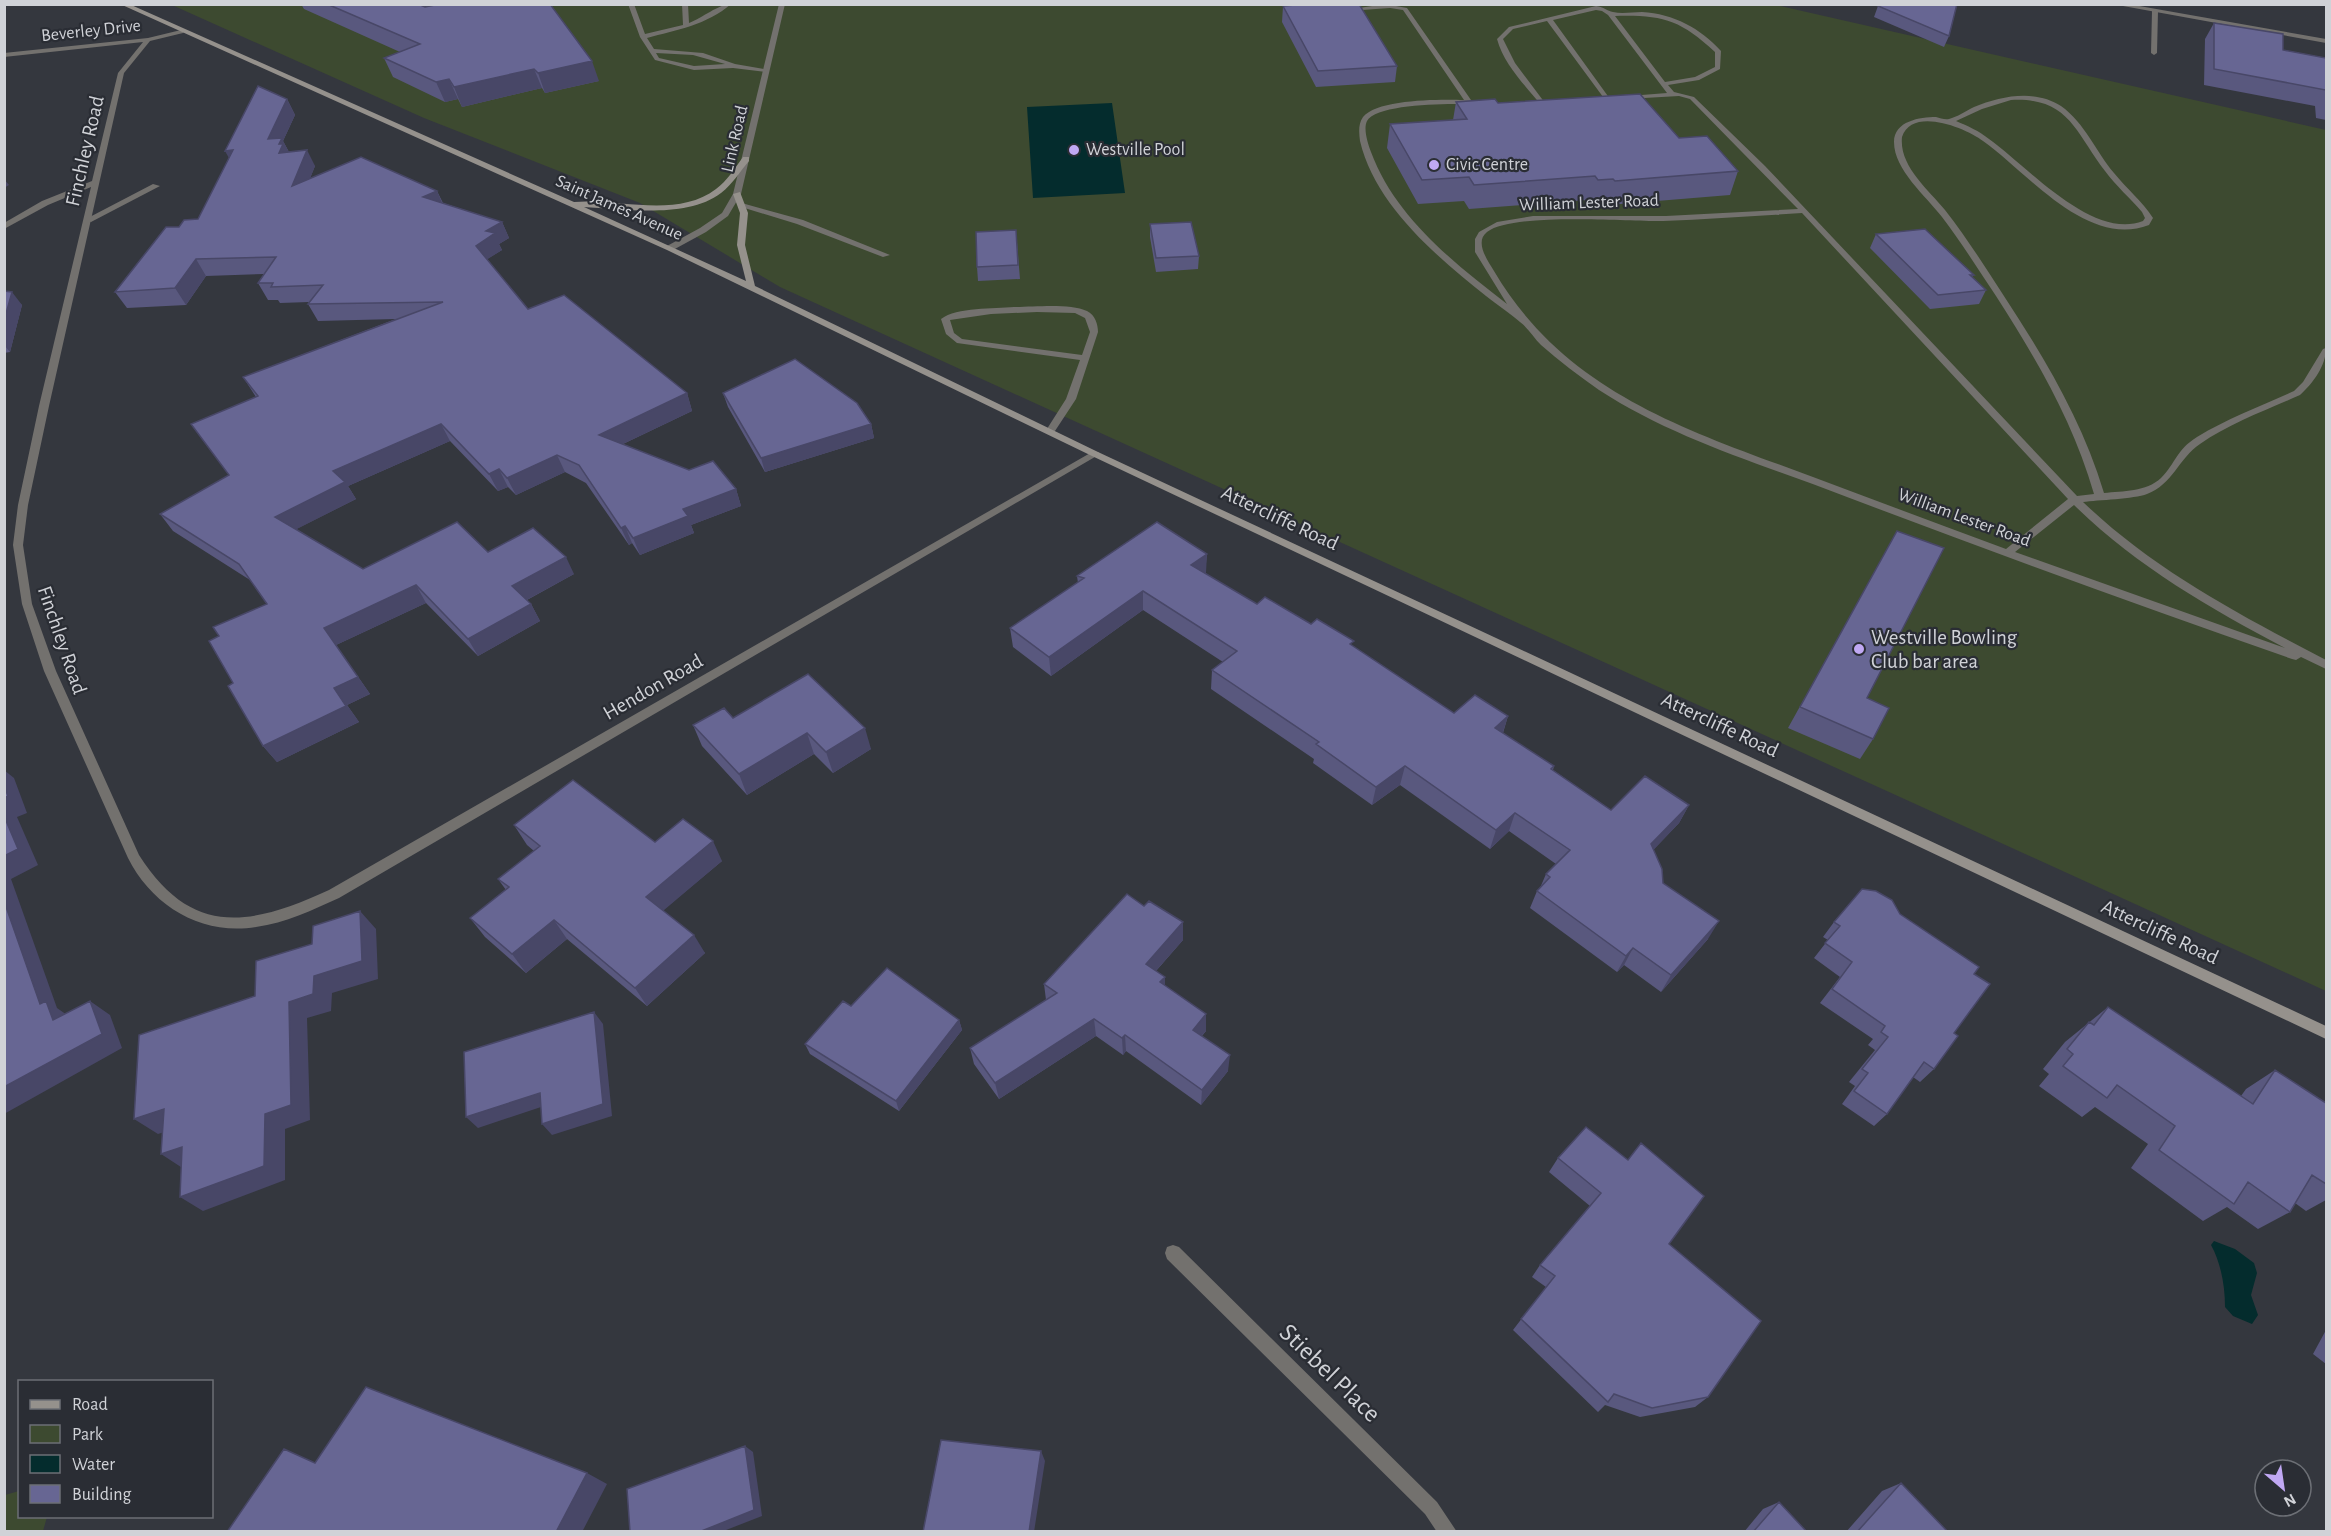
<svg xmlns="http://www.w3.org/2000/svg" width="2331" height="1536" font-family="'Alegreya Sans',sans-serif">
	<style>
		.green { fill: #3d4a30 }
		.water { fill: #042c2d }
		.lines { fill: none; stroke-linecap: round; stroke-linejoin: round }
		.service { fill: #73716e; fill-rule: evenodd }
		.minor { fill: #73716e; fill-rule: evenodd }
		.secondary { fill: #95918c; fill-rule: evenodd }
		.wall { fill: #59587e }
		.shaded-wall { fill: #484767 }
		.building { fill: #676693; stroke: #484767; stroke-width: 1.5 }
		.poi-dot { fill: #c0a8f3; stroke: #2a2d34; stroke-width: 2 }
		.labels { text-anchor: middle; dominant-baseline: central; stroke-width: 4.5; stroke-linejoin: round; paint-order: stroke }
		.far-street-label { font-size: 18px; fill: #d0d2d7; stroke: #2a2d34 }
		.far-poi-label { font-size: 18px; fill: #d0d2d7; stroke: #2a2d34; text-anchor: start }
		.street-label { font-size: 21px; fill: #d0d2d7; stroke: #2a2d34 }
		.poi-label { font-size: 21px; fill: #d0d2d7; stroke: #2a2d34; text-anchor: start }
		.near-street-label { font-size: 26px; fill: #d0d2d7; stroke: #2a2d34 }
	</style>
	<rect width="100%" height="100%" fill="#34373e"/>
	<path class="green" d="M172,5H1776L2326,130V991L780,287L640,203L424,118Z
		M19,1491L20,1516L47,1517L43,1531H5V1495Z"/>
	<path class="water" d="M1112,103L1125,193L1033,198L1027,107Z
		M2214,1241L2235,1249L2254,1263L2257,1273L2251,1295L2258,1315L2252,1324L2233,1316L2225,1307C2225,1286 2221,1263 2211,1245Z"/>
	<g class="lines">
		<path class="service" d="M628,4H634L645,34L683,25L682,4H688L689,23C702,18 719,4 731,4C707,25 676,30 647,38L654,49L703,53L735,64L769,70L766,72L733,68L694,70L655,60L640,37ZM656,53L693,55L725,64L694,66L659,58Z
			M1385,4L1407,8L1471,100L1486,103L1483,105C1463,103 1378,102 1367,121C1363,129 1368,144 1371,152C1395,217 1454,263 1507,304L1475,252V239L1479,232L1497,222L1533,216H1666L1798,209L1690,99L1679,96L1627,99L1626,98L1629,96L1667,93L1608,15L1602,11L1596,10L1553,20L1610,99V101H1606L1547,21L1513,29L1503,39L1515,63L1545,103V105H1541C1525,85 1504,65 1497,39L1509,27L1596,6C1604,7 1607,11 1613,12C1622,14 1633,12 1642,12C1674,14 1700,28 1721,51L1720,69L1699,80L1668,85L1674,92L1694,97L1765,166L2077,496L2094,494C2073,421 2037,360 1996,296C1978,269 1961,242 1942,217C1926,196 1894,170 1894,142C1894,121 1920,117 1936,117C1940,118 1945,120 1949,119C1957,117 1966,111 1974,107C2001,96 2035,89 2061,106C2085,123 2096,152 2114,173C2127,189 2142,201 2153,218L2149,225C2087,249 2027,172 1983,141C1966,128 1912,106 1902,137C1899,166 1928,189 1945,210C1966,237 1984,265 2002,293C2044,357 2082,420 2104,493C2123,491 2146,492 2161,478C2176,463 2176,450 2197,437C2228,418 2262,406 2294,391L2303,382L2323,349L2326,348C2326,366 2313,383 2300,395C2267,410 2230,423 2200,444C2179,458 2172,485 2147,494C2134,499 2098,500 2083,502C2154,570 2240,615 2326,660V669L2301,657L2296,660L2292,659C2143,607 1995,553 1847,497C1764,465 1674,439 1599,390C1579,376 1559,361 1541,345C1534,338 1528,328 1520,322C1510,313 1497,305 1486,296C1437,257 1375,205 1360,141C1359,133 1358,124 1363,117C1377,99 1441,99 1464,100L1403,10L1390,8L1362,10L1359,8ZM1615,16C1662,15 1679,19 1715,52V67L1695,77L1665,82ZM2011,100C2069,97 2075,132 2105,171C2116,186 2130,198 2142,212L2145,218L2143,221C2092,241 2026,165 1989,139C1979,131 1968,126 1956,121L1982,109ZM1802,213L2068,499L2006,549C1941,525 1877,501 1813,477C1687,430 1566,393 1494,271C1488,261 1474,242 1487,232C1514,212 1626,222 1663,221C1710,219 1756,216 1802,213ZM2074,505C2135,565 2209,608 2285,648L2015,552Z
			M2155,9L2158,11L2157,53L2154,55L2151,53L2152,11Z
			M153,184L160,186L91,222L84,220Z
			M738,202L803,220L890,255L883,257L797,224L738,206Z
			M1014,307C1034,307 1070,303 1087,311C1095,315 1098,324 1098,332L1076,399L1053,434L1050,435L1045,432L1066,399L1080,360L957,343L946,334L941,319C957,307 994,309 1014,307ZM1037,312L1075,313L1085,318L1090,332L1082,355L962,339L954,333L950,320L991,314Z"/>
		<path class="minor" d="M779,4H785L741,194L728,216L706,232L673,250H667V246L700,228L722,213L733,194Z
			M2112,4H2128L2326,39V43Z
			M181,30L184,32L183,33L150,41L124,73L49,406L28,505L23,545L32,604L56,671L139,855C192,938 250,926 329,890L1092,452H1098L1100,454L339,898C312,910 286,923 256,927C202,936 152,906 128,858L44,671L22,604L13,545L18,505L39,406L91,187L48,205L4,229V223L42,201L92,181L118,73L143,42L4,57V53L148,38Z
			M1173,1245L1179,1247L1437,1502L1457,1532H1437L1425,1514L1167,1259L1165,1253L1167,1247Z"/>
		<path class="secondary" d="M120,4H129L574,202C618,198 677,219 716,189C727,181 735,168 743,157H749V161C740,171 733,184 721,193C687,219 624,209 584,207L746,281L737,245L740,213L733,194L740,192L748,213L745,245L755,286L1098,452L2326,1026V1039L1092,456L667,250Z"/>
	</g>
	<path class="wall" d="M301,4H418L599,81L545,93L542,88L462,107L458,99L445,102L393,77L384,58L400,52L304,9Z
		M1283,6L1397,66L1395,82L1316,87L1282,22Z
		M1878,6L1949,36L1944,47L1874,17Z
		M2214,23L2283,50L2326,58V120L2316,118L2315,106L2204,85L2205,39Z
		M287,99L295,115L283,141L289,152L315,166L310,178L437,191L443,203L502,222L509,238L499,244L502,250L487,259L528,309L687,393L692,411L623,444L736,489L741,506L691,525L694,533L640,555L632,543L629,545L586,483L565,472L516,495L508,487L498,491L450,441L348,486L356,499L296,529L363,569L488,552L574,574L527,600L531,604L540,621L478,656L426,603L336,645L370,694L347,705L359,722L277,762L263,746L233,683L219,636L267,604L250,580L173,531L160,514L229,475L256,397L243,377L396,319L318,321L308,304L309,302L280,303L278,300H268L258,283L264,274L206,276L186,305L127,308L115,292L179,227L198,219Z
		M1456,102L1498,103L1679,138L1738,171L1730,195L1608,205L1607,203L1591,204L1588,200L1469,209L1464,201L1418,204L1387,148L1390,124L1453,120Z
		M1150,224L1199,256L1198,269L1156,272L1150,237Z
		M1016,230L1020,279L978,281L977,267Z
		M1876,234L1974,275L1972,277L1986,290L1979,304L1930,309L1870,248Z
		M4,291L22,305L10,352L4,353Z
		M723,393L871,424L874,438L765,472L728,407Z
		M1897,531L1867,698L1873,739L1860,759L1788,728Z
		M1207,554L1205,573L1257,604L1311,624L1353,646L1454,713L1508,716L1503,733L1554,766L1553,770L1611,810L1689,805L1679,823L1653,850L1663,883L1708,939L1661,992L1624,965L1617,972L1530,908L1537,891L1540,888L1546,874L1556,864L1509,831L1490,849L1400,785L1372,805L1313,763L1314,759L1211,689L1212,670L1223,662L1143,610L1051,676L1013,647L1010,628L1078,583L1077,576Z
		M808,674L871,749L833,773L814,754L747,795L702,746L693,725L733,718Z
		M514,825L655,842L722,861L663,910L705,953L647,1006L567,939L526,973L485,937L470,918L506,890L498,879L534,851L527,845Z
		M1144,906L1183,922V940L1156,971L1165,986L1206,1031L1202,1036L1228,1071L1201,1105L1126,1051L1123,1055L1096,1036L999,1099L974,1064L970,1048L1046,1000L1044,984Z
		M1900,914L1974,974L1954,1033L1934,1069L1920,1082L1913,1077L1887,1114L1874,1126L1842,1104L1855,1086L1849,1082L1875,1050L1868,1045L1873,1039L1820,1003L1840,977L1814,958L1828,940L1823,937L1834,922Z
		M851,1006L959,1020L962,1030L899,1111L810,1054L805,1044Z
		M2108,1007L2241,1096L2246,1089L2275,1070L2326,1103V1200L2306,1211L2295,1203L2290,1212L2258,1229L2227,1207L2203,1221L2131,1168L2148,1144L2095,1107L2082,1117L2039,1086L2049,1074L2043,1069L2065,1042Z
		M1558,1158L1669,1244L1708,1397L1695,1407L1640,1417L1605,1405L1598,1412L1513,1330L1546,1287L1532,1277L1540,1265L1590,1206L1549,1172Z
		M2326,1330V1364L2313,1354Z
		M1901,1483L1948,1532H1846L1882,1491Z
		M1779,1502L1807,1532H1744L1763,1509Z"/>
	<path class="shaded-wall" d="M592,61L599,81L545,93L538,73Z
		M534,69L542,88L462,107L454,87Z
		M449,79L458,99L445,102L436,82Z
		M287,99L295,115L283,141L290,154L287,169L268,139Z
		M233,150L234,167L225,151Z
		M307,150L315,166L301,202L292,186Z
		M4,179L9,185L4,188Z
		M437,191L444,207L423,197Z
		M502,222L509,238L499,244L502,250L483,262L476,246L486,231Z
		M196,259L206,276L186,305L175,288Z
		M12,292L22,305L10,352L4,345V321Z
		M687,393L692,411L606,452L599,435Z
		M441,424L450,441L348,486L356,499L287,534L275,517L333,471Z
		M871,424L874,438L765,472L761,458Z
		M557,455L565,472L516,495L507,478Z
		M499,469L508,487L498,491L489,474Z
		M736,489L741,506L691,525L694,533L640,555L633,538L683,509Z
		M625,526L632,543L629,545L621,528Z
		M1207,554L1206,573L1190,584L1191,565Z
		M566,557L574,574L521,603L512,586Z
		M416,585L426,603L336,645L370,694L347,705L359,722L277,762L263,746L334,688L324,628Z
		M1143,591V610L1051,676L1049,657Z
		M531,604L540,621L478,656L468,639Z
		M1508,716L1502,735L1495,728Z
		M865,728L871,749L833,773L826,752Z
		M807,733L814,754L747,795L739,774Z
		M1405,766L1400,785L1372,805L1376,787Z
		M4,770L14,778L27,813L17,817L38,865L11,879L57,1008L67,1015L53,1020L40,1004L4,901Z
		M1689,805L1679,823L1642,862L1651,844Z
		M1515,813L1509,831L1490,849L1496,830Z
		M713,841L722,861L657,916L646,897Z
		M360,911L376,929L378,979L332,993L331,1011L307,1018L310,1120L285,1129V1180L203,1211L180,1197L265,1114L289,1002Z
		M554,920L567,939L526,973L512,954Z
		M1719,921L1708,939L1661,992L1671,975Z
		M1183,922V940L1146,982V964Z
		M694,935L705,953L647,1006L635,988Z
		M1633,948L1624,965L1617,972L1626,956Z
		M1165,977V994L1160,982Z
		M90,1001L110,1015L122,1048L4,1114V1087Z
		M594,1012L603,1024L612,1116L552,1135L542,1124Z
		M1206,1014V1031L1192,1046L1193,1030Z
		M1094,1019L1096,1036L999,1099L995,1083Z
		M959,1020L962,1030L899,1111L896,1101Z
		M1125,1035L1126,1051L1123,1055L1122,1038Z
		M1230,1055L1228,1071L1201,1105L1202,1090Z
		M540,1093L550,1104L478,1128L466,1117Z
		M164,1109L186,1125L158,1134L134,1119Z
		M182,1147L184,1169L161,1154Z
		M745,1446L753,1452L762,1516L721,1532H699Z
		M1041,1451L1045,1461L1034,1532H1029Z
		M587,1473L607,1484L582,1532H556Z"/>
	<path class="building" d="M327,4H418L425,7L440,4H550L592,61L538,73L534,69L454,87L449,79L436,82L384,58L420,44Z
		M1308,4H1359L1397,66L1318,71L1283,6Z
		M1882,4H1957L1949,36L1878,6Z
		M2214,23L2283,34V50L2326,58V91V90L2214,69Z
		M258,86L287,99L268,139L282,138L279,144H283L279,153L307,150L292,186L361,157L437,191L423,197L502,222L486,231L495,233L476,246L528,309L564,295L687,393L599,435L689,470L713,461L736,489L683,509L688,516L633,538L625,526L621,528L579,465L557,455L507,478L499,469L489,474L441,424L333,471L345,482L275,517L363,569L457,522L488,552L533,528L566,557L512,586L531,604L468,639L416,585L324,628L358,677L334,688L346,706L263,746L228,686L233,683L209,641L219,636L213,627L267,604L239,564L160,514L229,475L191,424L258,396L243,377L443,302L308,304L323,285L271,287L273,283H258L276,257L196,259L175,288L115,292L166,227H179L184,220L198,219L233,150L225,151Z
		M1640,94L1679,138L1707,136L1738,171L1615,181L1613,179L1598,180L1595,176L1474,185L1469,177L1422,180L1390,124L1467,119L1456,102L1495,99L1498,103Z
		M1191,222L1199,256L1156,258L1150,224Z
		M1925,229L1974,275H1970L1986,290L1938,295L1876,234Z
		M1016,230L1018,265L977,267L976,232Z
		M4,291L12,292L4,321Z
		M795,359L857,403L871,424L761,458L723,393Z
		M1157,522L1207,554L1191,565L1257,604L1265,597L1311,624L1317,619L1354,641L1350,644L1454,713L1475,695L1508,716L1495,728L1554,766L1551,769L1611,810L1645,776L1689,805L1651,844L1662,869L1663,883L1719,921L1671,975L1633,948L1626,956L1537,891L1550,877L1546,874L1570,850L1515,813L1496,830L1405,766L1376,787L1316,744L1319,742L1212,670L1237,651L1143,591L1049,657L1010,628L1084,578L1077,576Z
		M1897,531L1944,548L1867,698L1889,708L1873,739L1800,707Z
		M808,674L865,728L826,752L807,733L739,774L693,725L724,708L733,718Z
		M573,780L655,842L683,819L713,841L646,897L694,935L635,988L554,920L512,954L470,918L509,887L498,879L540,846L514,825Z
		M4,786L8,796L4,798Z
		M4,816L18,849L4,856Z
		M1862,889L1876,891L1892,900L1900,914L1979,967L1974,974L1990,984L1954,1033L1958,1036L1934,1069L1924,1062L1887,1114L1854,1091L1868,1073L1862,1069L1888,1037L1881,1032L1885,1026L1832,989L1852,962L1825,943L1840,926L1834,922Z
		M1127,894L1144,906L1149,901L1183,922L1146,964L1165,977L1160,982L1206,1014L1193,1030L1230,1055L1202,1090L1125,1035L1122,1038L1094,1019L995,1083L970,1048L1057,993L1044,984Z
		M4,901L40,1004L46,1001L53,1020L90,1001L102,1034L4,1087Z
		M360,911L362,961L314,976L313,994L289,1002L291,1105L265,1114L264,1166L180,1197L182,1147L161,1154L164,1109L134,1119L139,1035L255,996L256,961L312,944L313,926Z
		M887,968L959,1020L896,1101L805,1044L843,1001L851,1006Z
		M2108,1007L2253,1104L2275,1070L2326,1103V1184L2312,1175L2290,1212L2248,1182L2234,1204L2159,1150L2175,1126L2117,1085L2107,1098L2063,1066L2073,1054L2067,1049L2089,1022L2094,1025Z
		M594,1012L603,1104L542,1124L540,1093L466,1117L464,1052Z
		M1586,1127L1628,1160L1641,1143L1704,1196L1669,1244L1761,1321L1708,1397L1652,1408L1614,1394L1608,1402L1521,1319L1555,1276L1540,1265L1601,1193L1558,1158Z
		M366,1387L587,1473L556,1532H227L284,1449L315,1463Z
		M941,1440L1041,1451L1029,1532H923Z
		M745,1446L754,1510L699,1532H630L627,1489Z
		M1901,1483L1948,1532H1857Z
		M1779,1502L1807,1532H1753Z"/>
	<g class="poi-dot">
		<circle cx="1074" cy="150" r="6"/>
		<circle cx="1434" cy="165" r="6"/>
		<circle cx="1859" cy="649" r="6"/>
	</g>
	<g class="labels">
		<g class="far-street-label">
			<text transform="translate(91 31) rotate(-6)">Beverley Drive</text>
			<text transform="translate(735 139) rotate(-77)">Link Road</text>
			<text transform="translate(1589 203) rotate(-2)">William Lester Road</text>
			<text transform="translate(619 208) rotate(24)">Saint James Avenue</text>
			<text transform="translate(1964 518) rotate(20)">William Lester Road</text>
		</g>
		<g class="far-poi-label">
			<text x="1086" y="150">Westville Pool</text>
			<text x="1446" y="165">Civic Centre</text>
		</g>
		<g class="street-label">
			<text transform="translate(85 151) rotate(-77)">Finchley Road</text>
			<text transform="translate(1280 518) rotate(25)">Attercliffe Road</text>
			<text transform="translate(62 640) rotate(71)">Finchley Road</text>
			<text transform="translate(653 687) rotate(-30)">Hendon Road</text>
			<text transform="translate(1720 725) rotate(25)">Attercliffe Road</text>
			<text transform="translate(2160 932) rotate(25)">Attercliffe Road</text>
		</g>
		<g class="poi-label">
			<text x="1871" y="637">Westville Bowling<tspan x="1871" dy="24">Club bar area</tspan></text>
		</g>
		<g class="near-street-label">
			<text transform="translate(1330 1373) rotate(44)">Stiebel Place</text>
		</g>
	</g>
	<rect width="2331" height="1536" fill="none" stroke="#d0d2d7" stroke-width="12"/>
	<rect x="18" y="1380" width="195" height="138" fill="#2a2d34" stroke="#6c6f75" stroke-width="1.5"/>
	<rect x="30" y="1400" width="30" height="9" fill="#95918c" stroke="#6c6f75" stroke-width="1.5"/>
	<text x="72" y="1410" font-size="18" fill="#d0d2d7">Road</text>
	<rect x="30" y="1425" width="30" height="18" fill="#3d4a30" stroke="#6c6f75" stroke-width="1.5"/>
	<text x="72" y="1440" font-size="18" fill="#d0d2d7">Park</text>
	<rect x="30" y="1455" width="30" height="18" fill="#042c2d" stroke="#6c6f75" stroke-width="1.5"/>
	<text x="72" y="1470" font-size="18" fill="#d0d2d7">Water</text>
	<rect x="30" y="1485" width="30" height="18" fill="#676693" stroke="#6c6f75" stroke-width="1.5"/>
	<text x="72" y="1500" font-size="18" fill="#d0d2d7">Building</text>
	<g transform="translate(2283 1488) rotate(151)"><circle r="28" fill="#2a2d34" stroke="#6c6f75" stroke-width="1.5"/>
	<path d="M0-4.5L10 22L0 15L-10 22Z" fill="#c0a8f3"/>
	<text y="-9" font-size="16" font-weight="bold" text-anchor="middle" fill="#d0d2d7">N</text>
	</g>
</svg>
